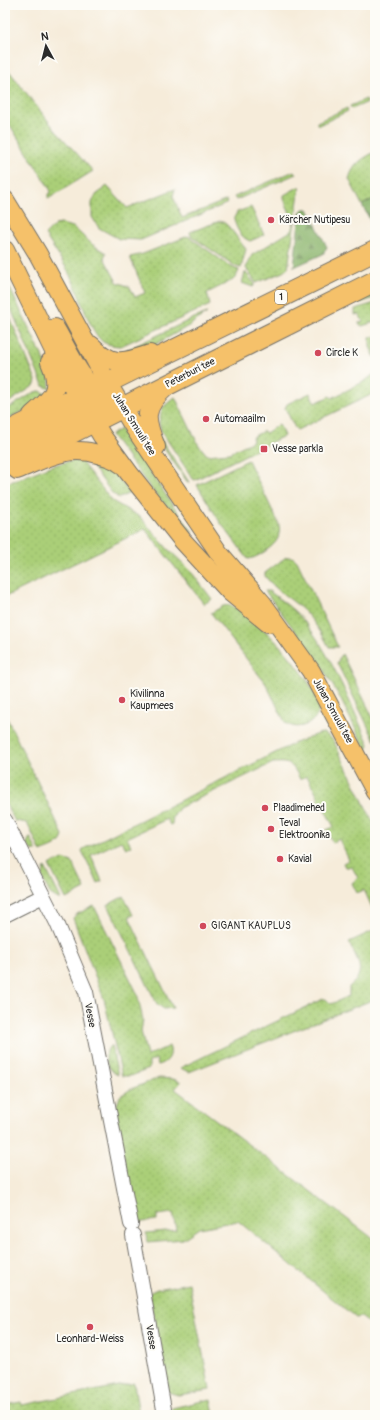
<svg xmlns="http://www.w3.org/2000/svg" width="380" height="1420" font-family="Pangolin,sans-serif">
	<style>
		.grass { fill: url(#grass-dots); stroke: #6a7d52 }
		.forest { fill: url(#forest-firs); stroke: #596e4a }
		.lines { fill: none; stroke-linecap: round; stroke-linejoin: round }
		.minor-casing { stroke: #726f68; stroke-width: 16 }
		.major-casing { stroke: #726f68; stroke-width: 20 }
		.highway-casing { stroke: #726f68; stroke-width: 22 }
		.minor { stroke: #fff; stroke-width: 14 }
		.major { stroke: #f5c16b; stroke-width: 18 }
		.highway { stroke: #f5c16b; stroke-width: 20 }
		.poi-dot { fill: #d1495b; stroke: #fdfcf7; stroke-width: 1.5 }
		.labels { text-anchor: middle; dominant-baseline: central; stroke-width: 4; stroke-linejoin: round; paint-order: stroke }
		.shield { fill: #fdfcf7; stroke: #6a6a68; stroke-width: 1 }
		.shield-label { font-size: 9px; font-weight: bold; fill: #2b2b2b }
		.poi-label { font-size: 10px; fill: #2b2b2b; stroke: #fdfcf7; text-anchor: start }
		.street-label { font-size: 10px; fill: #2b2b2b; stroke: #fdfcf7 }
	</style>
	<defs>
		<pattern id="grass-dots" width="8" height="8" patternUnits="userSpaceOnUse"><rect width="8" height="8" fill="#aacf78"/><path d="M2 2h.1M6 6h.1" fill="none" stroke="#92b268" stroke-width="1.8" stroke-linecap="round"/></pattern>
		<pattern id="forest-firs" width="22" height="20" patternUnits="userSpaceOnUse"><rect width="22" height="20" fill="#87b268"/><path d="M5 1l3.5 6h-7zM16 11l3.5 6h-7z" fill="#6f9156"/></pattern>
	</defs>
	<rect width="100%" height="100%" fill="#fdfcf7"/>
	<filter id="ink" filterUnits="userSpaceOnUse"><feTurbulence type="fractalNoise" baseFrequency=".025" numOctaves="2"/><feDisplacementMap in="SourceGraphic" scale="8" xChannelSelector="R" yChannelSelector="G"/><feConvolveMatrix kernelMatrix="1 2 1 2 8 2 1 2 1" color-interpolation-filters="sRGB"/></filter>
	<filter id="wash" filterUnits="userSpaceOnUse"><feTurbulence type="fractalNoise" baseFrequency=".012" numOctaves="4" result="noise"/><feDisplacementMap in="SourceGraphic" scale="16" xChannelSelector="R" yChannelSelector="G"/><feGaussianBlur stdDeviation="0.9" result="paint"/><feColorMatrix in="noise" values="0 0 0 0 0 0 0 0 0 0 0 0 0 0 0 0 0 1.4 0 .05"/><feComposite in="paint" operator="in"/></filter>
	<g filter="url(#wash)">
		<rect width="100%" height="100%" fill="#f6ecda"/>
		<path class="grass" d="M10,72L56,131L93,171L48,199V194L51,191L8,122L5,124V74Z
			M366,99L368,102L352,109L350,106Z
			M347,108L348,111L319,125L317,124V122Z
			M375,152V198L362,205L349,179C353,164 361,159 375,152Z
			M294,171L296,174L236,200L234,197Z
			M107,186L127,208L175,189L173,196L182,218L227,200L228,203L141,240L119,239L99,228L92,217V203L95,196Z
			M300,186L288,268L283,272L256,283L246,268L252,255L291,231L294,223L284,199V195Z
			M251,207L264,235L250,241C241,238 235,227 234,218L237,212Z
			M220,221C230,223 238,241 246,249L241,268L235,266L191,236L190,232Z
			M61,224L73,227L93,245L106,253L104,258L117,282L130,287L135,297L145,293L130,257L143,254L188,236L231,267L239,270L236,277L233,280L207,293L210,305L121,346C116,346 108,345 103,342C89,331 80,294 71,277C64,263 54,249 45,235L55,225Z
			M245,272L255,284L253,287L242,283Z
			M5,278L49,370L50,389L44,386L41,381L5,294Z
			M375,292V298L357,304L362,298Z
			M375,303V322L362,326L358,323L363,321L359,314L355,315V309Z
			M207,313L187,327L149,348L120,353L194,318Z
			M10,318L36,380L35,385L5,405C5,376 11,347 10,318Z
			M375,336V358L370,347V338Z
			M375,373V393L297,430L295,428L285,408L287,404L310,393L315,403L330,396L332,398L365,381Z
			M40,391L47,394L26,410L6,419L5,414L7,409L35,392Z
			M175,397L198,444L207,455L229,453L253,441L252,437L264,431L266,433L279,424L284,436L195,480L193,479L161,431L159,423L162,408Z
			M120,429L127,437L172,504L193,532L192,533L155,494L111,435Z
			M158,435L189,482L188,483L158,440Z
			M90,457L111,470L130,493L119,498L112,493L89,462Z
			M82,460L83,464L112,501L140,517L167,548L189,569L212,599L204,604L145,529L5,597V484C33,475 50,462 82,460Z
			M248,460L278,522C280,527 280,533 278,538C275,546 256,559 248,559L220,522L197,485Z
			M286,557H293L297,561L338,647H329C322,633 313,620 302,609C290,598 274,589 265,576V573Z
			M265,591H269C282,601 297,611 307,625C332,656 352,708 369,744L368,748L366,750L339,696L322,667Z
			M230,605C260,619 307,671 318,701C325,719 298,735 285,722L266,684L211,613L223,606Z
			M342,654L375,722V741L337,663Z
			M5,714L63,835C62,845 51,848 43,851L41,852L27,823L15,821L5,803Z
			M323,733L330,737L334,742L375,826V914L364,890L357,893L352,883L358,878L352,867H345L343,863L349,860L339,839L333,843L326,830L334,827L321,803L314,806L313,803L319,799L307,776L300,779C292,764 291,762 273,763L179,808L173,817L172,824L170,825L167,819L127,838L131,846L126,848L121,841L91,855L102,881L98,883L82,851L83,849L295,743L317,734Z
			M30,837L37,851L31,850L26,845Z
			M63,859L72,862L85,889L66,899L49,865Z
			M45,867L60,897V900L50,894L42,878Z
			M124,896L133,915L129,917L173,1008L164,1009L157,1004L108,905Z
			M94,906L137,993L143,1020L141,1031L147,1056L169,1046C173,1055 168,1063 158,1065L156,1059L149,1062V1069L131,1076H122L104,999L73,918L77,914Z
			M375,930V999L189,1072L180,1068L323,999H326L331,1004L349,996V987C368,972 357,960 349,942Z
			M111,1045L118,1075C107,1070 101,1055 111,1045Z
			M159,1078L173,1079L181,1082L175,1089L375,1240V1328L361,1317L356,1318L238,1221L199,1228L183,1239L147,1242L146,1233L176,1230L173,1213L157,1215V1220L135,1223L115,1110L120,1096L131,1089Z
			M189,1283L210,1390L178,1395L168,1392L149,1293L157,1289Z
			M134,1383L139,1415H5V1405L21,1402L22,1405Z
			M211,1399L214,1415H171L172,1408Z"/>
		<path class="forest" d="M375,198V229L362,205Z
			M303,209H308L327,247L323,254L294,267L300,212Z"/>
	</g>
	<g filter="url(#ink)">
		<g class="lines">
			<defs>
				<path id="minor" d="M5,820L57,923L86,992L131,1224
					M5,915L43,896
					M133,1235L165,1415"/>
				<path id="major" d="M5,200L38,254L107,382L135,429L219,553L263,604L311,671L375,791
					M5,250L67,378L102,436L129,473L183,541L230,592L268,623
					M55,328C69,351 81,383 104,398
					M91,345C112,367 124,363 150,354
					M32,415C53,397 62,390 50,362
					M156,447C145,419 142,409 166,387
					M5,451L70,419L95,403
					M17,470C47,458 68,444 101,455C109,457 115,459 121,464"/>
				<path id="highway" d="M5,433L375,251
					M5,465L20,459L375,281"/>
			</defs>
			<use href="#minor" class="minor-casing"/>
			<use href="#major" class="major-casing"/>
			<use href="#highway" class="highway-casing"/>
			<use href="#minor" class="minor"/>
			<use href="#major" class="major"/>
			<use href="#highway" class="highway"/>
		</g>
	</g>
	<g class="poi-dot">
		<circle cx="271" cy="220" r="4"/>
		<circle cx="318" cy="353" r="4"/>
		<circle cx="206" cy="419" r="4"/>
		<rect x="260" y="445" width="8" height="8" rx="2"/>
		<circle cx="122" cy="700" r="4"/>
		<circle cx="265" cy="808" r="4"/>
		<circle cx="271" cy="829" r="4"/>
		<circle cx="280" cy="859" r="4"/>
		<circle cx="203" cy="926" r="4"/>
		<circle cx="90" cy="1327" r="4"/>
	</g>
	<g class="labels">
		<rect class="shield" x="275" y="290" width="12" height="14" rx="3"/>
		<g class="shield-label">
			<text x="281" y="297">1</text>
		</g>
		<g class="poi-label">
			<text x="279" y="220">Kärcher Nutipesu</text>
			<text x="326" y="353">Circle K</text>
			<text x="214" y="419">Automaailm</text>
			<text x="272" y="449">Vesse parkla</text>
			<text x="130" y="694">Kivilinna<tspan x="130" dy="12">Kaupmees</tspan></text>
			<text x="273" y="808">Plaadimehed</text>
			<text x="279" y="823">Teval<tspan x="279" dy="12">Elektroonika</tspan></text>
			<text x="288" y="859">Kavial</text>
			<text x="211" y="926">GIGANT KAUPLUS</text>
			<text x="90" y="1339" text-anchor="middle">Leonhard-Weiss</text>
		</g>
		<g class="street-label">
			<text transform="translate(190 373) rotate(-27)">Peterburi tee</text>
			<text transform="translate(134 424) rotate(58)">Juhan Smuuli tee</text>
			<text transform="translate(333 711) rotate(61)">Juhan Smuuli tee</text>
			<text transform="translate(90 1015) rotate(79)">Vesse</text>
			<text transform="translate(151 1337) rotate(80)">Vesse</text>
		</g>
	</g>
	<rect width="380" height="1420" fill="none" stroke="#fdfcf7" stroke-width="20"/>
	<g transform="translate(46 46) rotate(353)" stroke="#fdfcf7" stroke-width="3" paint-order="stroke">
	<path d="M0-3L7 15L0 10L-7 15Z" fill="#2b2b2b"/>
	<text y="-6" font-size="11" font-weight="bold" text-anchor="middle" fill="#2b2b2b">N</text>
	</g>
</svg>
